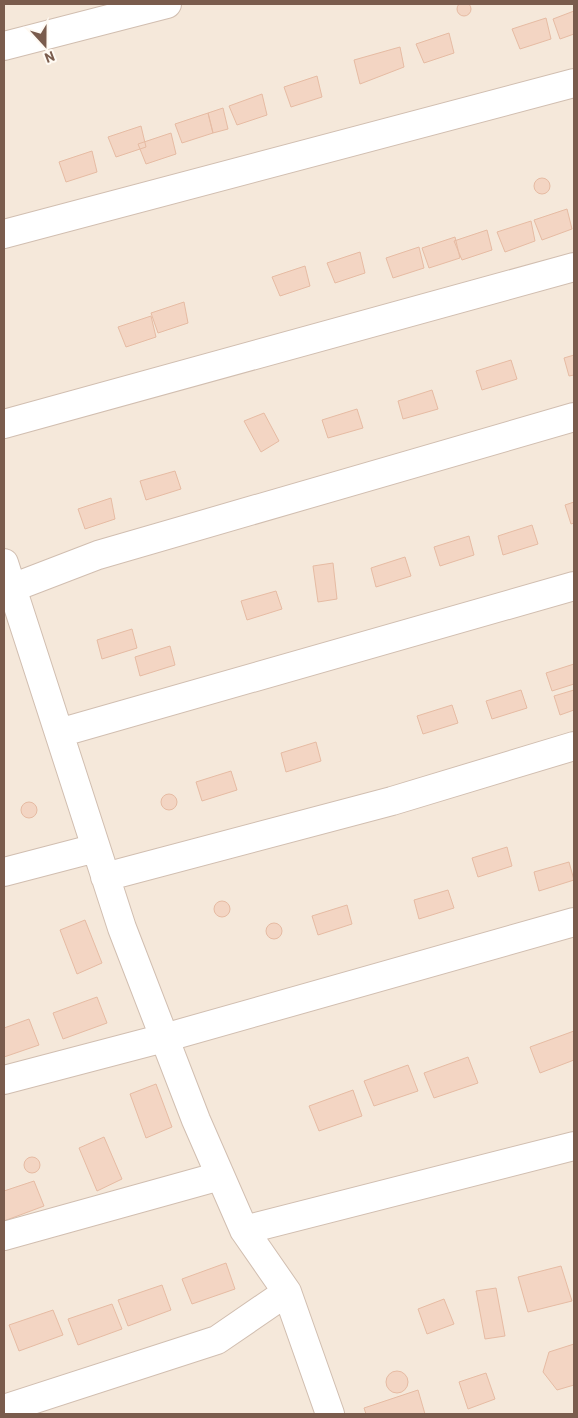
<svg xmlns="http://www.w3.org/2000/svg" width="578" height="1418" font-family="Barlow,sans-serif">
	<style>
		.residential { fill: #f5e8da }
		.building { fill: #f3d5c3; stroke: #e6bba3 }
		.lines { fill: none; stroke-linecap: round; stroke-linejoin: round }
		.minor-casing { stroke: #d1beb0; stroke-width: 30 }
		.minor { stroke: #fff; stroke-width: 28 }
	</style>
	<rect width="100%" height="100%" fill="#fdf6ec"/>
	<path class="residential" d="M4,4H574V1414H4Z"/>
	<path class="building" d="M457 9a7 7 0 1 1 14 0a7 7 0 1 1-14 0Z
		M574,11V34L560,39L553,19Z
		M546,18L551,39L520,49L512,29Z
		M449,33L454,53L424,63L416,44Z
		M400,47L404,67L360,84L354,60Z
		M317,76L322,97L291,107L284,87Z
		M262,94L267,115L237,125L229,106Z
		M223,108L228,129L213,133L208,113Z
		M208,113L213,133L182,143L175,124Z
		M141,126L146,147L116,157L108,137Z
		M171,133L176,154L146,164L138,144Z
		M92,151L97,172L66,182L59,162Z
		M534 186a8 8 0 1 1 16 0a8 8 0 1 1-16 0Z
		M567,209L572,229L542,240L534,220Z
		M531,221L535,241L505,252L497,232Z
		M487,230L492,250L462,260L454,241Z
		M455,237L460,258L429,268L422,248Z
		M419,247L424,268L393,278L386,258Z
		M360,252L365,273L335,283L327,263Z
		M305,266L310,286L280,296L272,277Z
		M184,302L188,323L158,333L151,313Z
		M151,316L156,337L126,347L118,327Z
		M574,355V375L569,376L564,358Z
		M511,360L517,379L482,390L476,371Z
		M432,390L438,409L403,419L398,401Z
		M357,409L363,428L328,438L322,420Z
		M264,413L279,441L261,452L244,421Z
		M175,471L181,489L146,500L140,481Z
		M111,498L115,519L85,529L78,509Z
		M574,502V523L571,524L565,505Z
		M532,525L538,544L503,555L498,536Z
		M469,536L474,555L440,566L434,547Z
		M405,557L411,576L376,587L371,568Z
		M333,563L337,599L318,602L313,566Z
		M276,591L282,609L247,620L241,601Z
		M132,629L137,648L102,659L97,640Z
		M170,646L175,665L140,676L135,657Z
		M574,664V684L552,691L546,673Z
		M521,690L527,708L492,719L486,701Z
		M574,690V710L560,715L554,696Z
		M452,705L458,723L423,734L417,716Z
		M316,742L321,761L286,772L281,753Z
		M231,771L237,790L202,801L196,782Z
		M161 802a8 8 0 1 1 16 0a8 8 0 1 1-16 0Z
		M21 810a8 8 0 1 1 16 0a8 8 0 1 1-16 0Z
		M507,847L512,866L478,877L472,858Z
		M569,862L574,880L539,891L534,872Z
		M448,890L454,908L419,919L414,900Z
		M214 909a8 8 0 1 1 16 0a8 8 0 1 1-16 0Z
		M347,905L352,924L318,935L312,916Z
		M85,920L102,963L77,974L60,930Z
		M266 931a8 8 0 1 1 16 0a8 8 0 1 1-16 0Z
		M97,997L107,1023L63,1039L53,1013Z
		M29,1019L39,1045L4,1057V1028Z
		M574,1031V1060L540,1073L530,1047Z
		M468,1057L478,1083L434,1098L424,1073Z
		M408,1065L418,1091L374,1106L364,1081Z
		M156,1084L172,1127L146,1138L130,1094Z
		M353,1090L362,1116L319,1131L309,1106Z
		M104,1137L122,1179L97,1191L79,1148Z
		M24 1165a8 8 0 1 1 16 0a8 8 0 1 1-16 0Z
		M34,1181L44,1206L4,1221V1191Z
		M226,1263L235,1289L192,1304L182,1279Z
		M561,1266L572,1301L528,1312L518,1277Z
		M162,1285L171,1310L128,1326L118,1300Z
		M496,1288L505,1336L485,1339L476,1291Z
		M444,1299L454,1324L427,1334L418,1309Z
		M112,1304L122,1329L78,1345L68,1319Z
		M53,1310L63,1335L19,1351L9,1325Z
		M574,1344V1385L557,1390L543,1372L549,1352Z
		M386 1382a11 11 0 1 1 22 0a11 11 0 1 1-22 0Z
		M486,1373L495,1399L468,1409L459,1382Z
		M418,1390L425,1414H366L364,1408Z"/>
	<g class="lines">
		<defs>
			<path id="minor" d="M4,46L167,4
				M4,234L574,83
				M4,424L574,267
				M4,563L122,928L196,1120L244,1230L287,1292L330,1414
				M12,588L98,555L574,417
				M59,733L574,586
				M4,872L96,848
				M105,877L392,801L574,746
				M4,1080L164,1038L574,922
				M244,1230L574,1146
				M4,1236L220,1176
				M4,1409L217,1340L287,1292"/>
		</defs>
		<use href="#minor" class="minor-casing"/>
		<use href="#minor" class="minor"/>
	</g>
	<rect width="578" height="1418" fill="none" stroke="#7a5c4d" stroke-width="10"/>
	<g transform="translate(45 45) rotate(159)" stroke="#fffaf3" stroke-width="4" paint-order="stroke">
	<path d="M0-4L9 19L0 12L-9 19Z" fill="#7a5c4d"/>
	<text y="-8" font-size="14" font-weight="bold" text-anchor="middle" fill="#7a5c4d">N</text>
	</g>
</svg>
